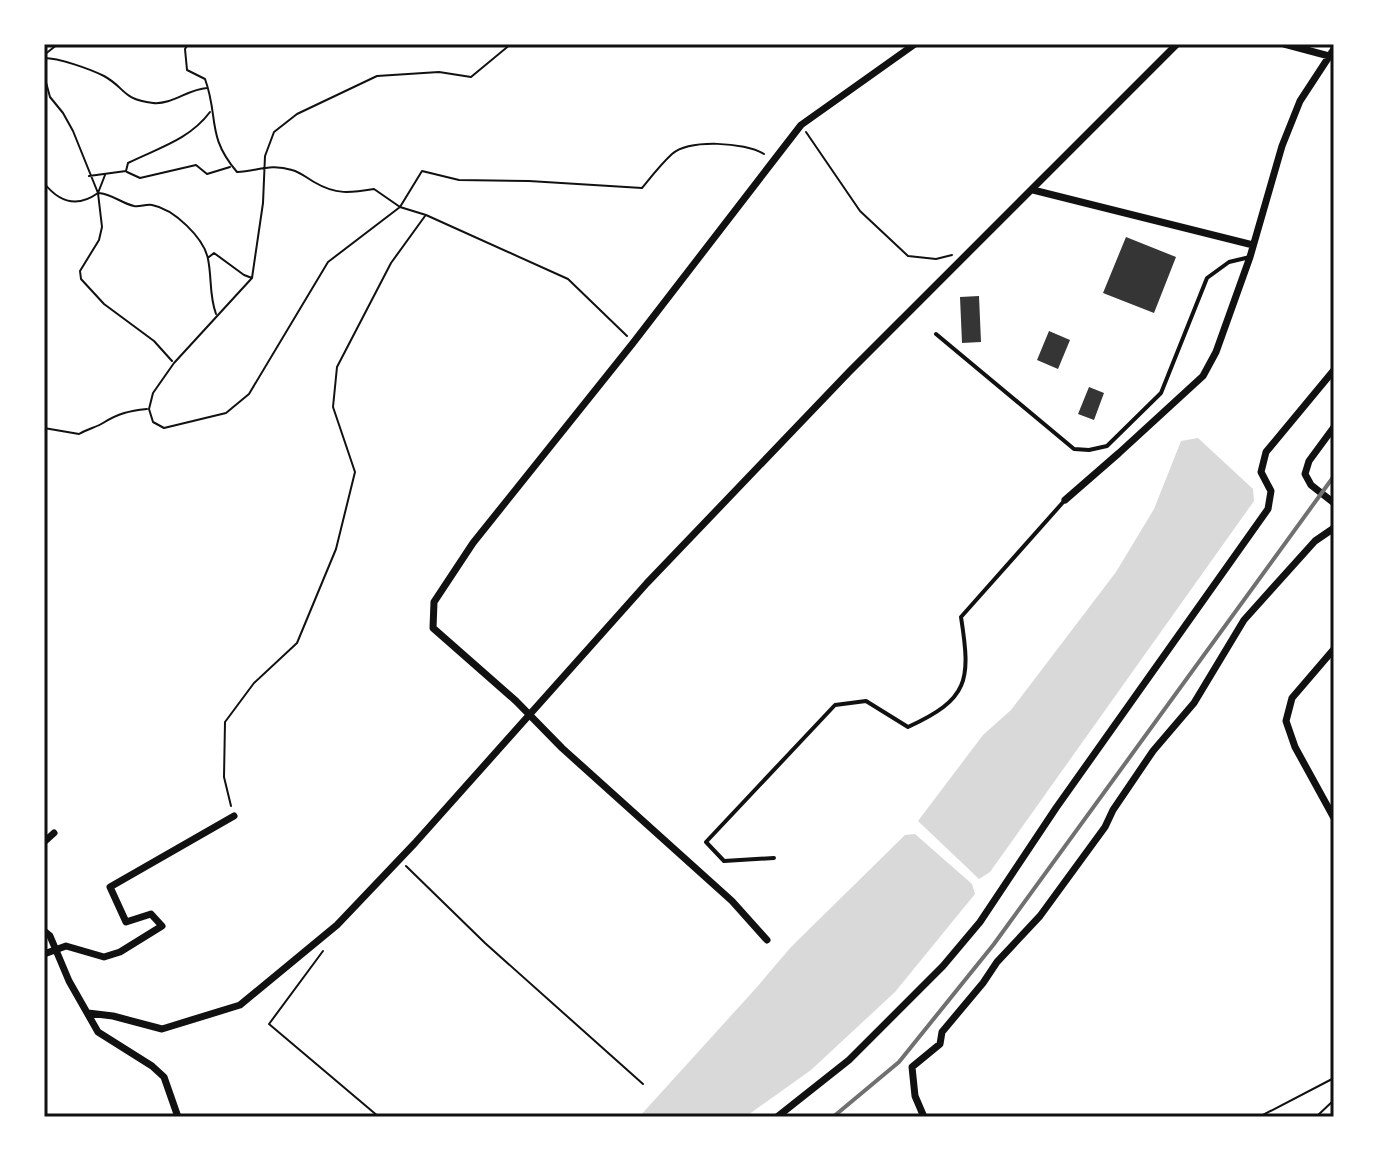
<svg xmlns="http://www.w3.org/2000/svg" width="1378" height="1161" font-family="'Fira Sans Condensed',sans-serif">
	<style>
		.water { fill: #d9d9d9 }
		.building { fill: #353535 }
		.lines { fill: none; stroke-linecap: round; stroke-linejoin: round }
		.path { stroke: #111; stroke-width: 2 }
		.service { stroke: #111; stroke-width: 4 }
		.minor { stroke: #111; stroke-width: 7 }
		.rail { stroke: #707070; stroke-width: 4 }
		.neatline { fill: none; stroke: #111; stroke-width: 3 }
	</style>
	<rect width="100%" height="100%" fill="#fff"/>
	<path class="water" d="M1198,438L1253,489L1254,501L990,872L979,879L918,821L983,735L1011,710L1116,572L1154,509L1181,441Z
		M915,834L972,884L975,894L895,992L811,1070L745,1117H639L757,987L791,947L905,835Z"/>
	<path class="building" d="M1126,237L1176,257L1154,313L1103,293Z
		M979,296L981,342L962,343L960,297Z
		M1049,331L1070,340L1058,369L1037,360Z
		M1089,387L1104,393L1094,420L1078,414Z"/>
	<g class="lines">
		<path class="path" d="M188,44L185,49L187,70L205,79C219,117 206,136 237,172C258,171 270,163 292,170C300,172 307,178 314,182C336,195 350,193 374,189L400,207L422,171L459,180L529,181L642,188C651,177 661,164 672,154C690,139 744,142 764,154
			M263,44H274
			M284,44L296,46L315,44
			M511,44L471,77L439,72L377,76L297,114L274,132L265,156L263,203L252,278L174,363L153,393L149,409L153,422L164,428L226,413L249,394L328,262L400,207L426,215L568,279L627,336
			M44,47L45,44
			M44,55L58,44
			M44,58C59,58 90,69 104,76C126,88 121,99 153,103C172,105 188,89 207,88
			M44,75L50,97L63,113L73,131L98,193C77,208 59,202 44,183
			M806,132L860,211L908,256L936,259L952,255
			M127,172L140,178L196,165L207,174L230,167
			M105,175L98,193L102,227L99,240L80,271L81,279L104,304L154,341L172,361
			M89,176L126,171L128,163C158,148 189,140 210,112
			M99,193C114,195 121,203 134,206C140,207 146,204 152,205C174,209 204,238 208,259C212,278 209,295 216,314
			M209,257L214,253L244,275L252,278
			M44,428L79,434C87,429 97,427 103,423C119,413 129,411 147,409
			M231,806L224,777L225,722L254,683L297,643L336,549L355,472L333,407L337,367L391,263L425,216
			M406,866L485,943L643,1084
			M323,951L269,1024L379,1117
			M1259,1117L1334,1078
			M1316,1117L1334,1100"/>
		<path class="service" d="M936,334L1074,449L1089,450L1107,446L1161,393L1207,278L1229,262L1250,257
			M774,858L724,861L706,842L835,705L866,701L908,727C969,699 971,681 961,617L1065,500"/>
		<path class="minor" d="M1284,44L1329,56
			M1033,190L1253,245
			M1334,427L1309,461L1305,474L1311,485L1334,503
			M1065,500L1119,453L1203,376L1216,352L1250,257L1282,146L1300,101L1334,49
			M1334,649L1292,698L1286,721L1295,747L1334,818
			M44,842L54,833
			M44,931L50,936L69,981L98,1032L152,1066L164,1077L178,1117
			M767,940L732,901L562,748L516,701L433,628L434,602L473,543L633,343L801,125L915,44
			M44,954L66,946L104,957L120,952L162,926L151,914L126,922L110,887L234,816
			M88,1013L113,1016L162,1029L240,1005L337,925L415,843L647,583L849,372L1177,44
			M777,1117L849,1060L943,966L980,922L1056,808L1268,509L1271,491L1261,472L1266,452L1334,370
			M924,1117L915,1096L912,1067L940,1044L942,1032L983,983L997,962L1040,916L1105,827L1113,810L1153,751L1194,703L1244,620L1315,541L1334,528"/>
		<path class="rail" d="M833,1117L899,1062L994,944L1334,476"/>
	</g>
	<rect width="1378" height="1161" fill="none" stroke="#ffffff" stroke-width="92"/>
	<rect x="46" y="46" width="1286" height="1069" class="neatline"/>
</svg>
